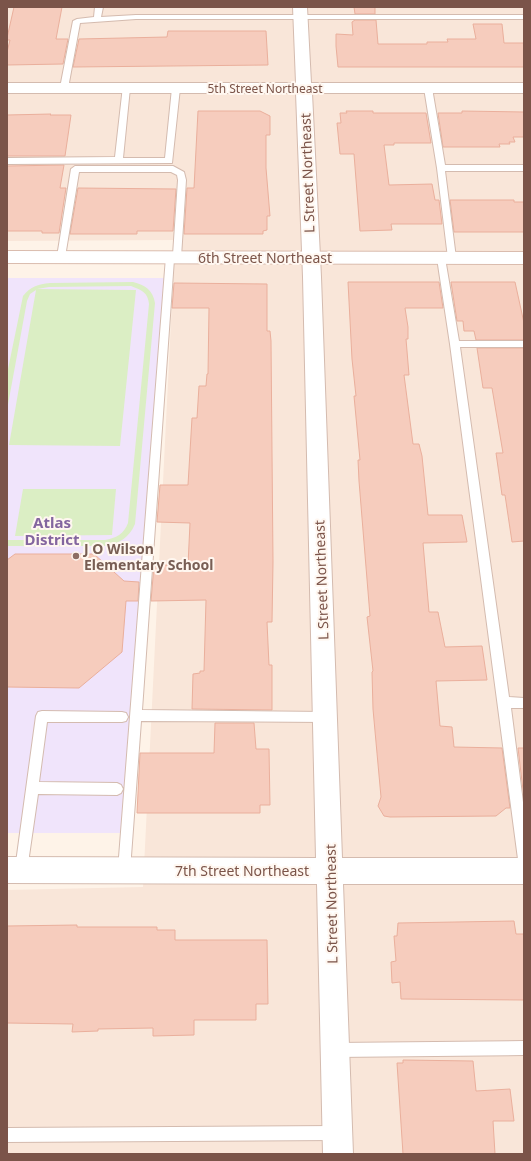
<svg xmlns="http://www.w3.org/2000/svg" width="531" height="1161" font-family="'Noto Sans',sans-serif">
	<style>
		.residential { fill: #f9e6d9 }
		.education { fill: #f0e4fb }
		.green { fill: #dbeec4 }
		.building { fill: #f6ccbd; stroke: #eaaf9c }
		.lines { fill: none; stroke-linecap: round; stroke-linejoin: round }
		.lane-casing { stroke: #d4bbaf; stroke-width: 2 }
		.street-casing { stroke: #d4bbaf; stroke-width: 2 }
		.secondary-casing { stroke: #dabcae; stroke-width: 2 }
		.lane { fill: #fff; fill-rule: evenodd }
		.street { fill: #fff; fill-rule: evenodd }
		.secondary { fill: #fff; fill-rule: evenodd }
		.education-dot { fill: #8d6e63; stroke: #fff7f0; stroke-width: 1.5 }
		.labels { text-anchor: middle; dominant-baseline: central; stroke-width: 4; stroke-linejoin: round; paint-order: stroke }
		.far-street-label { font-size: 12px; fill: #7b5449; stroke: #fff7f0 }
		.street-label { font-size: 14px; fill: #7b5449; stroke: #fff7f0 }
		.education-label { font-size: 14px; font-weight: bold; fill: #785e54; stroke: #fff7f0; text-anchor: start }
		.neighbourhood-label { font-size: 15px; font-weight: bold; fill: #83659f; stroke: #fff7f0 }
	</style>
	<rect width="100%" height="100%" fill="#fef3e8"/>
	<path class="residential" d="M7,7H524V1154H7V890L143,887L175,240L7,241Z"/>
	<path class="education" d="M7,278H165L124,833H7Z"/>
	<path class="green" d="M133,282C145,285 153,290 155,303L135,524C129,538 119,544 104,546H7V540H105C116,538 124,534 128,523L149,304C148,292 141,290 131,286L49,287L37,289L136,290L120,446L9,445L36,290L30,294L27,301L7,410V374L23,296C30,287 38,284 50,283Z
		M23,489H116L112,535L15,536Z"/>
	<path class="building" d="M14,7H62L56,39H68L63,64L7,65V52L10,40H7V38Z
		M354,7H375V14H355Z
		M355,20H376L378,44H427V42H448L447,39H476L473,24H502L504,43H524V67H338L336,46V34L353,35L352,22Z
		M168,31H266L268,65L73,67L79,39L167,37Z
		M198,111H260L270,116V135H266V168L270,216H267V230L263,231V234H184L187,188H194Z
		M346,111H373V113H426L431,143H394V145H384L389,185L432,184L435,200H439L442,224H391L392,230L360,231L354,154H340L337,123H341L340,113H347Z
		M462,111L524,112V137H513L515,142H509L510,144H499L500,147H443L438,113H462Z
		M51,114L50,115H71L65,156H7V115Z
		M64,165L60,188H66L59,233H42V231H7V166Z
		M78,188L176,189L173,231H137V234H70Z
		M450,200H514V202H524V232H454Z
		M348,282H439L443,308H405L408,327V339H406L409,375H404L413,444H419L422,456L428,515H462L467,542L423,543L429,612H438L445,647L482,646L487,680L436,681L440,726L452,727L454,747L502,748L510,808H506L496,816L390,817L384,816L378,806L381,797L373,709L372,672L373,671L367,617L370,616L359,481L358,460H360L354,396H356L352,359Z
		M451,282H515L524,323V340H476L474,331H464L463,321H457Z
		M174,283L267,284V331H270L271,341L273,562L272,622H267L269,665H272V710L192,709L193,674L200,673V671H204L206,600L151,601L154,565H188L190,523L157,522L160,485H188L192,418H197L199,386H206L207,374H208L209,308H172Z
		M477,348H524V541L512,542L505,495H502L496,453H503L492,388H483Z
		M15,554H94L124,581L139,582L138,601H126L122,652L79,688L7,687V560Z
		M215,723H254L256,749H269L270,805H260V813H137L140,753H214Z
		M518,748H524V798Z
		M514,921L516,934H524V1000L401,999L400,982L392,983L391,962L396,961L394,936H397L398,923Z
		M77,925V927H157V930H175V940H267L268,1004H256V1020H194V1035L153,1036V1028L98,1029V1031L72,1032L73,1024L7,1023V926Z
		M403,1060L473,1061L476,1091L510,1089L514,1121H493L495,1154H403L397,1063H403Z"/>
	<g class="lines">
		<defs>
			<path id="lane" d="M95,7H103L101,17L136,15H524V19H136L80,23L68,88L64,90H61L60,88L73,21L77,19L94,17Z
				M123,86H126L130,88L123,158H165L172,88L176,86L180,88L172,163L7,164V158L115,157Z
				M425,86H428L432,88L445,165H524V171H445L456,258L452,261L448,258L437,168L424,88Z
				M75,166H173L184,172L186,180L181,257L180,259H174L142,710L326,712L330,713L332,717L330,721L326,722L141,721L130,870L129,875L124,876L119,875L118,870L166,257L167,255H173L178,180L177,175L171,172H79L65,257L61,260L57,257L71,169Z
				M441,255L445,258L459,341H524V347H460L509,697L524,698V708H511L524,810V865L519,864L518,859L450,344L437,258Z
				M42,711L122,712L126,713L128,717L126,721L122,722H47L39,782L117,783L121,785L123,789L121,793L117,795L38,794L27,870L26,875L21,876L16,875L15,870L36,716L38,712Z
				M524,1041V1055L335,1057L330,1055L328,1050L330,1045L335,1043Z
				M336,1126L341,1128L343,1133L341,1138L336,1140L7,1142V1128Z"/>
			<path id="street" d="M293,7H307L311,83H524V93H312L321,277L342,858H524V884H343L353,1154H323L317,884L7,883V857L316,858L303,277L296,93H7V83H296Z"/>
			<path id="secondary" d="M7,251L524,252V264L7,263Z"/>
		</defs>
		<use href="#lane" class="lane-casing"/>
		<use href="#street" class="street-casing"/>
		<use href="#secondary" class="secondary-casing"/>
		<use href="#lane" class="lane"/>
		<use href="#street" class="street"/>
		<use href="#secondary" class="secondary"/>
	</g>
	<circle class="education-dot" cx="76" cy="556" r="4"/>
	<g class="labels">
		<g class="far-street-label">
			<text x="265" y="88">5th Street Northeast</text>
		</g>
		<g class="street-label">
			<text transform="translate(307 173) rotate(-92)">L Street Northeast</text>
			<text x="265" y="257">6th Street Northeast</text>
			<text transform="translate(321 580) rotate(-92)">L Street Northeast</text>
			<text x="242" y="870">7th Street Northeast</text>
			<text transform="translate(331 904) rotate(-91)">L Street Northeast</text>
		</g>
		<g class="education-label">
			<text x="84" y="548">J O Wilson<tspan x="84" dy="16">Elementary School</tspan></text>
		</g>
		<g class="neighbourhood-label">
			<text x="52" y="522">Atlas<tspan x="52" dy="17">District</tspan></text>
		</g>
	</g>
	<rect width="531" height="1161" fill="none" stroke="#7b5449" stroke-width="16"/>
</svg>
